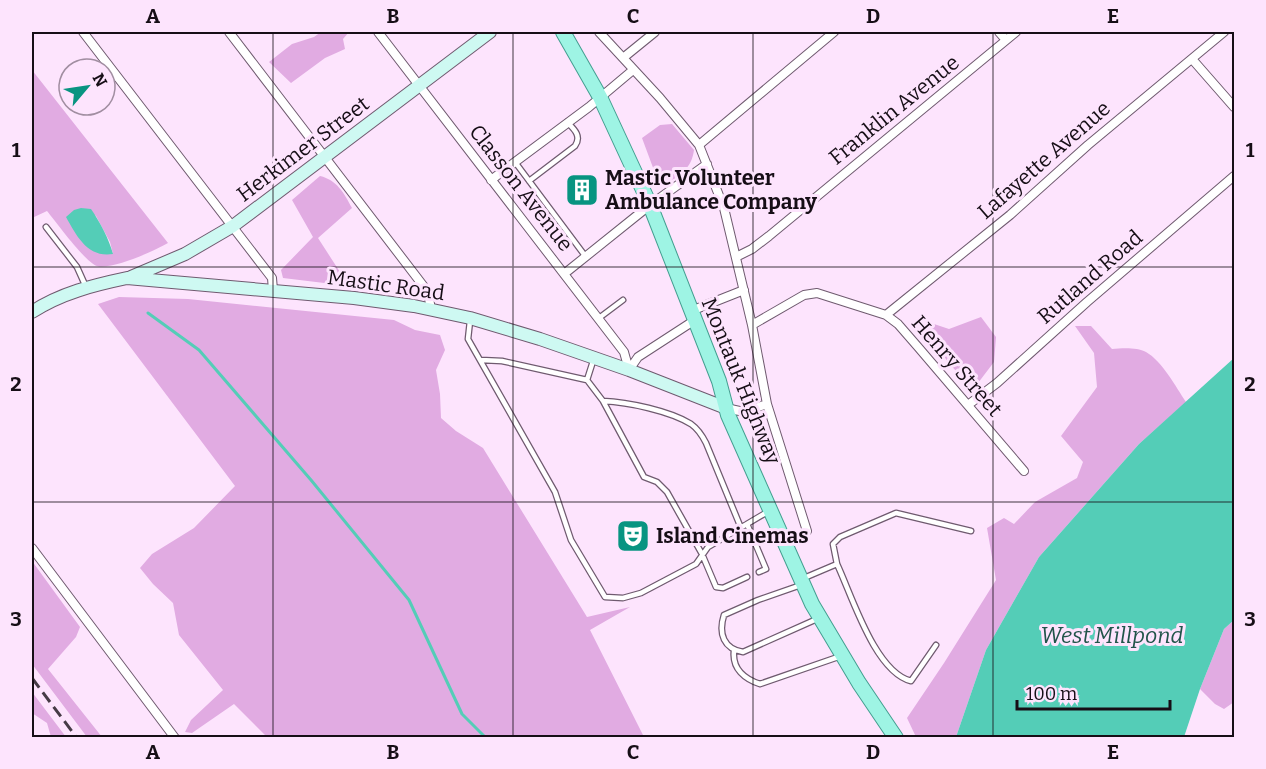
<svg xmlns="http://www.w3.org/2000/svg" width="1266" height="769" font-family="Bitter,serif">
	<style>
		.green { fill: #e1abe2; fill-rule: evenodd }
		.water { fill: #54cdb7 }
		.lines { fill: none; stroke-linecap: round; stroke-linejoin: round }
		.stream { stroke: #54cdb7; stroke-width: 3 }
		.service-casing { stroke: #6f5a6f; stroke-width: 7 }
		.minor-casing { stroke: #6f5a6f; stroke-width: 10 }
		.secondary-casing { stroke: #6f5a6f; stroke-width: 14 }
		.primary-casing { stroke: #449e90; stroke-width: 16 }
		.service { stroke: #fff; stroke-width: 4.5 }
		.minor { stroke: #fff; stroke-width: 8 }
		.secondary { stroke: #cef9f2; stroke-width: 12 }
		.primary { stroke: #9ef4e4; stroke-width: 14 }
		.rail { stroke: #463b46; stroke-width: 3; stroke-dasharray: 12 6; stroke-linecap: butt }
		.grid { fill: none; stroke: #160e16; stroke-width: 1.5; stroke-opacity: 0.55 }
		.labels { text-anchor: middle; dominant-baseline: central; stroke-width: 6; stroke-linejoin: round; paint-order: stroke }
		.street-label { font-size: 21px; fill: #160e16; stroke: #fde4fd }
		.poi-label { font-size: 21px; font-weight: bold; fill: #160e16; stroke: #fde4fd; text-anchor: start }
		.water-label { font-size: 22px; font-style: italic; fill: #21544a; stroke: #fde4fd }
		.neatline { fill: none; stroke: #160e16; stroke-width: 2 }
		.grid-label { font-size: 20px; text-anchor: middle; font-weight: bold; fill: #160e16 }
	</style>
	<rect width="100%" height="100%" fill="#fde4fd"/>
	<path class="green" d="M321,32H349L343,39L345,49L325,58L291,83L269,62L292,44L314,37Z
		M32,70L168,243C154,251 112,270 97,266C85,262 57,223 47,211L32,218ZM81,208L96,216L110,242L113,254Z
		M672,124L694,150C692,167 680,178 664,183L655,173L642,138L660,125Z
		M320,176C337,180 344,193 352,208L318,238L349,286L283,278L281,270L313,237L292,200Z
		M119,297L188,299L394,320L415,330L440,335L445,350L436,370L440,394L441,418L456,431L483,448L587,617L630,607L590,630L644,737H267L234,704L192,733L185,732L191,720L223,690L179,635L173,603L153,584L140,568L152,554L194,528L235,486L98,304Z
		M981,317L996,337L994,362L978,383C950,377 937,344 925,321L949,329Z
		M1075,326H1091L1112,349C1122,348 1137,347 1146,352C1162,361 1176,387 1186,402L1139,444L1039,557L986,650L956,737H916L907,718L944,663L996,580L987,528L1004,518L1014,524L1035,502L1077,478L1083,462L1061,436L1097,387L1094,353Z
		M32,561L80,627L76,637L48,669L102,737H87L32,664Z
		M1234,620V702L1224,709L1215,704L1200,689L1224,629Z
		M32,692L66,737H51L47,723L32,713Z"/>
	<path class="water" d="M81,208L91,209C100,222 109,239 113,254C88,258 77,237 66,217L74,210Z
		M1234,358V620L1224,629L1200,689L1184,737H956L986,650L1039,557L1139,444Z"/>
	<g class="lines">
		<path class="stream" d="M148,313L199,350L311,480L409,600L462,714L486,738"/>
		<defs>
			<path id="service" d="M515,162L586,257
				M529,181L575,146C582,136 574,129 567,122
				M46,227L77,267L86,287
				M599,318L623,300
				M470,321L468,339L555,492L571,540L605,597L623,598L641,593L696,564L708,547L769,511
				M481,360L502,361L587,380L603,401C628,402 670,411 691,424C698,429 702,435 706,443L741,528
				M587,380L594,358
				M603,401L644,477L657,482L667,492L702,554L716,587L723,588L747,577
				M747,524L766,569L759,572
				M837,564C852,596 875,672 911,681L936,645
				M804,578L837,564L833,544L840,537L896,513L971,531
				M801,585L758,600L724,615C718,634 724,649 743,652L817,619
				M734,651C732,669 745,679 760,684L841,656"/>
			<path id="minor" d="M83,32L272,278L273,290
				M229,32L428,292L431,310
				M378,32L624,352L629,370
				M599,32L660,98L699,145L724,208L752,325L767,404L807,531
				M999,32L1006,40
				M623,58L655,32
				M1192,59L1234,107
				M699,145L834,32
				M491,180L589,107L633,70
				M736,257L752,249L769,236L1016,32
				M564,274L650,205L707,164
				M691,311L744,290
				M886,315L1010,215L1088,145L1224,32
				M752,325L804,295L817,293L886,315L898,324L918,347L1024,471
				M629,370L638,357L695,320
				M968,405L997,383L1087,302L1234,176
				M726,408L744,412L767,404
				M32,548L175,738"/>
			<path id="secondary" d="M131,277L185,254L233,226L490,32
				M32,312C61,293 94,285 127,278L354,298L414,306L470,318L540,339L629,370L726,408"/>
			<path id="primary" d="M563,32L600,97L650,205L719,381L728,415L812,604L859,683L896,738"/>
		</defs>
		<use href="#service" class="service-casing"/>
		<use href="#minor" class="minor-casing"/>
		<use href="#secondary" class="secondary-casing"/>
		<use href="#primary" class="primary-casing"/>
		<use href="#service" class="service"/>
		<use href="#minor" class="minor"/>
		<use href="#secondary" class="secondary"/>
		<use href="#primary" class="primary"/>
		<path class="rail" d="M32,678L77,738"/>
	</g>
	<path class="grid" d="M273,32V738M513,32V738M753,32V738M993,32V738M32,267H1234M32,502H1234"/>
	<defs>
		<symbol id="building-square" viewBox="-11 -11 22 22"><rect x="-9" y="-9" width="18" height="18" rx="4" fill="#089481" stroke="#fde4fd"/><path d="M-4-6H4V6H1V3H-1V6H-4ZM-2.5-4.3h1.7v1.8h-1.7ZM.8-4.3h1.7v1.8H.8ZM-2.5-1h1.7V.8h-1.7ZM.8-1h1.7V.8H.8Z" fill="#fff"/></symbol>
		<symbol id="theatre-square" viewBox="-11 -11 22 22"><rect x="-9" y="-9" width="18" height="18" rx="4" fill="#089481" stroke="#fde4fd"/><path d="M-5-5.5Q0-4 5-5.5V0Q5 5 0 6Q-5 5-5 0ZM-3.3-2.5H-1v1.5H-3.3ZM1-2.5H3.3v1.5H1ZM-2.8 1Q0 5.5 2.8 1Z" fill="#fff"/></symbol>
	</defs>
	<g fill-rule="evenodd">
		<use href="#building-square" x="563" y="171" width="38" height="38"/>
		<use href="#theatre-square" x="614" y="517" width="38" height="38"/>
	</g>
	<g class="labels">
		<g class="street-label">
			<text transform="translate(894 110) rotate(-39)">Franklin Avenue</text>
			<text transform="translate(303 149) rotate(-37)">Herkimer Street</text>
			<text transform="translate(1044 160) rotate(-41)">Lafayette Avenue</text>
			<text transform="translate(521 188) rotate(52)">Classon Avenue</text>
			<text transform="translate(1090 277) rotate(-41)">Rutland Road</text>
			<text transform="translate(386 285) rotate(8)">Mastic Road</text>
			<text transform="translate(957 366) rotate(49)">Henry Street</text>
			<text transform="translate(741 381) rotate(68)">Montauk Highway</text>
		</g>
		<g class="poi-label">
			<text x="605" y="178">Mastic Volunteer<tspan x="605" dy="24">Ambulance Company</tspan></text>
			<text x="656" y="536">Island Cinemas</text>
		</g>
		<g class="water-label">
			<text x="1112" y="635">West Millpond</text>
		</g>
	</g>
	<rect width="1266" height="769" fill="none" stroke="#fde4fd" stroke-width="66"/>
	<g transform="translate(87 87) rotate(61)"><circle r="28" fill="#fde4fd" stroke="#a18ea1" stroke-width="1.5"/>
	<path d="M0-4.5L10 22L0 15L-10 22Z" fill="#089481"/>
	<text y="-9" font-size="16" font-weight="bold" text-anchor="middle" fill="#160e16">N</text>
	</g>
	<path d="M1017 700v9h153v-9" fill="none" stroke="#160e16" stroke-width="3"/>
	<text x="1026" y="700" font-size="18" fill="#160e16" stroke="#fde4fd" stroke-width="4.5" paint-order="stroke">100 m</text>
	<rect x="33" y="33" width="1200" height="703" class="neatline"/>
	<g class="grid-label">
		<text x="153" y="23">A</text>
		<text x="393" y="23">B</text>
		<text x="633" y="23">C</text>
		<text x="873" y="23">D</text>
		<text x="1113" y="23">E</text>
		<text x="16" y="157">1</text>
		<text x="1250" y="157">1</text>
		<text x="16" y="391">2</text>
		<text x="1250" y="391">2</text>
		<text x="16" y="626">3</text>
		<text x="1250" y="626">3</text>
		<text x="153" y="759">A</text>
		<text x="393" y="759">B</text>
		<text x="633" y="759">C</text>
		<text x="873" y="759">D</text>
		<text x="1113" y="759">E</text>
	</g>
</svg>
